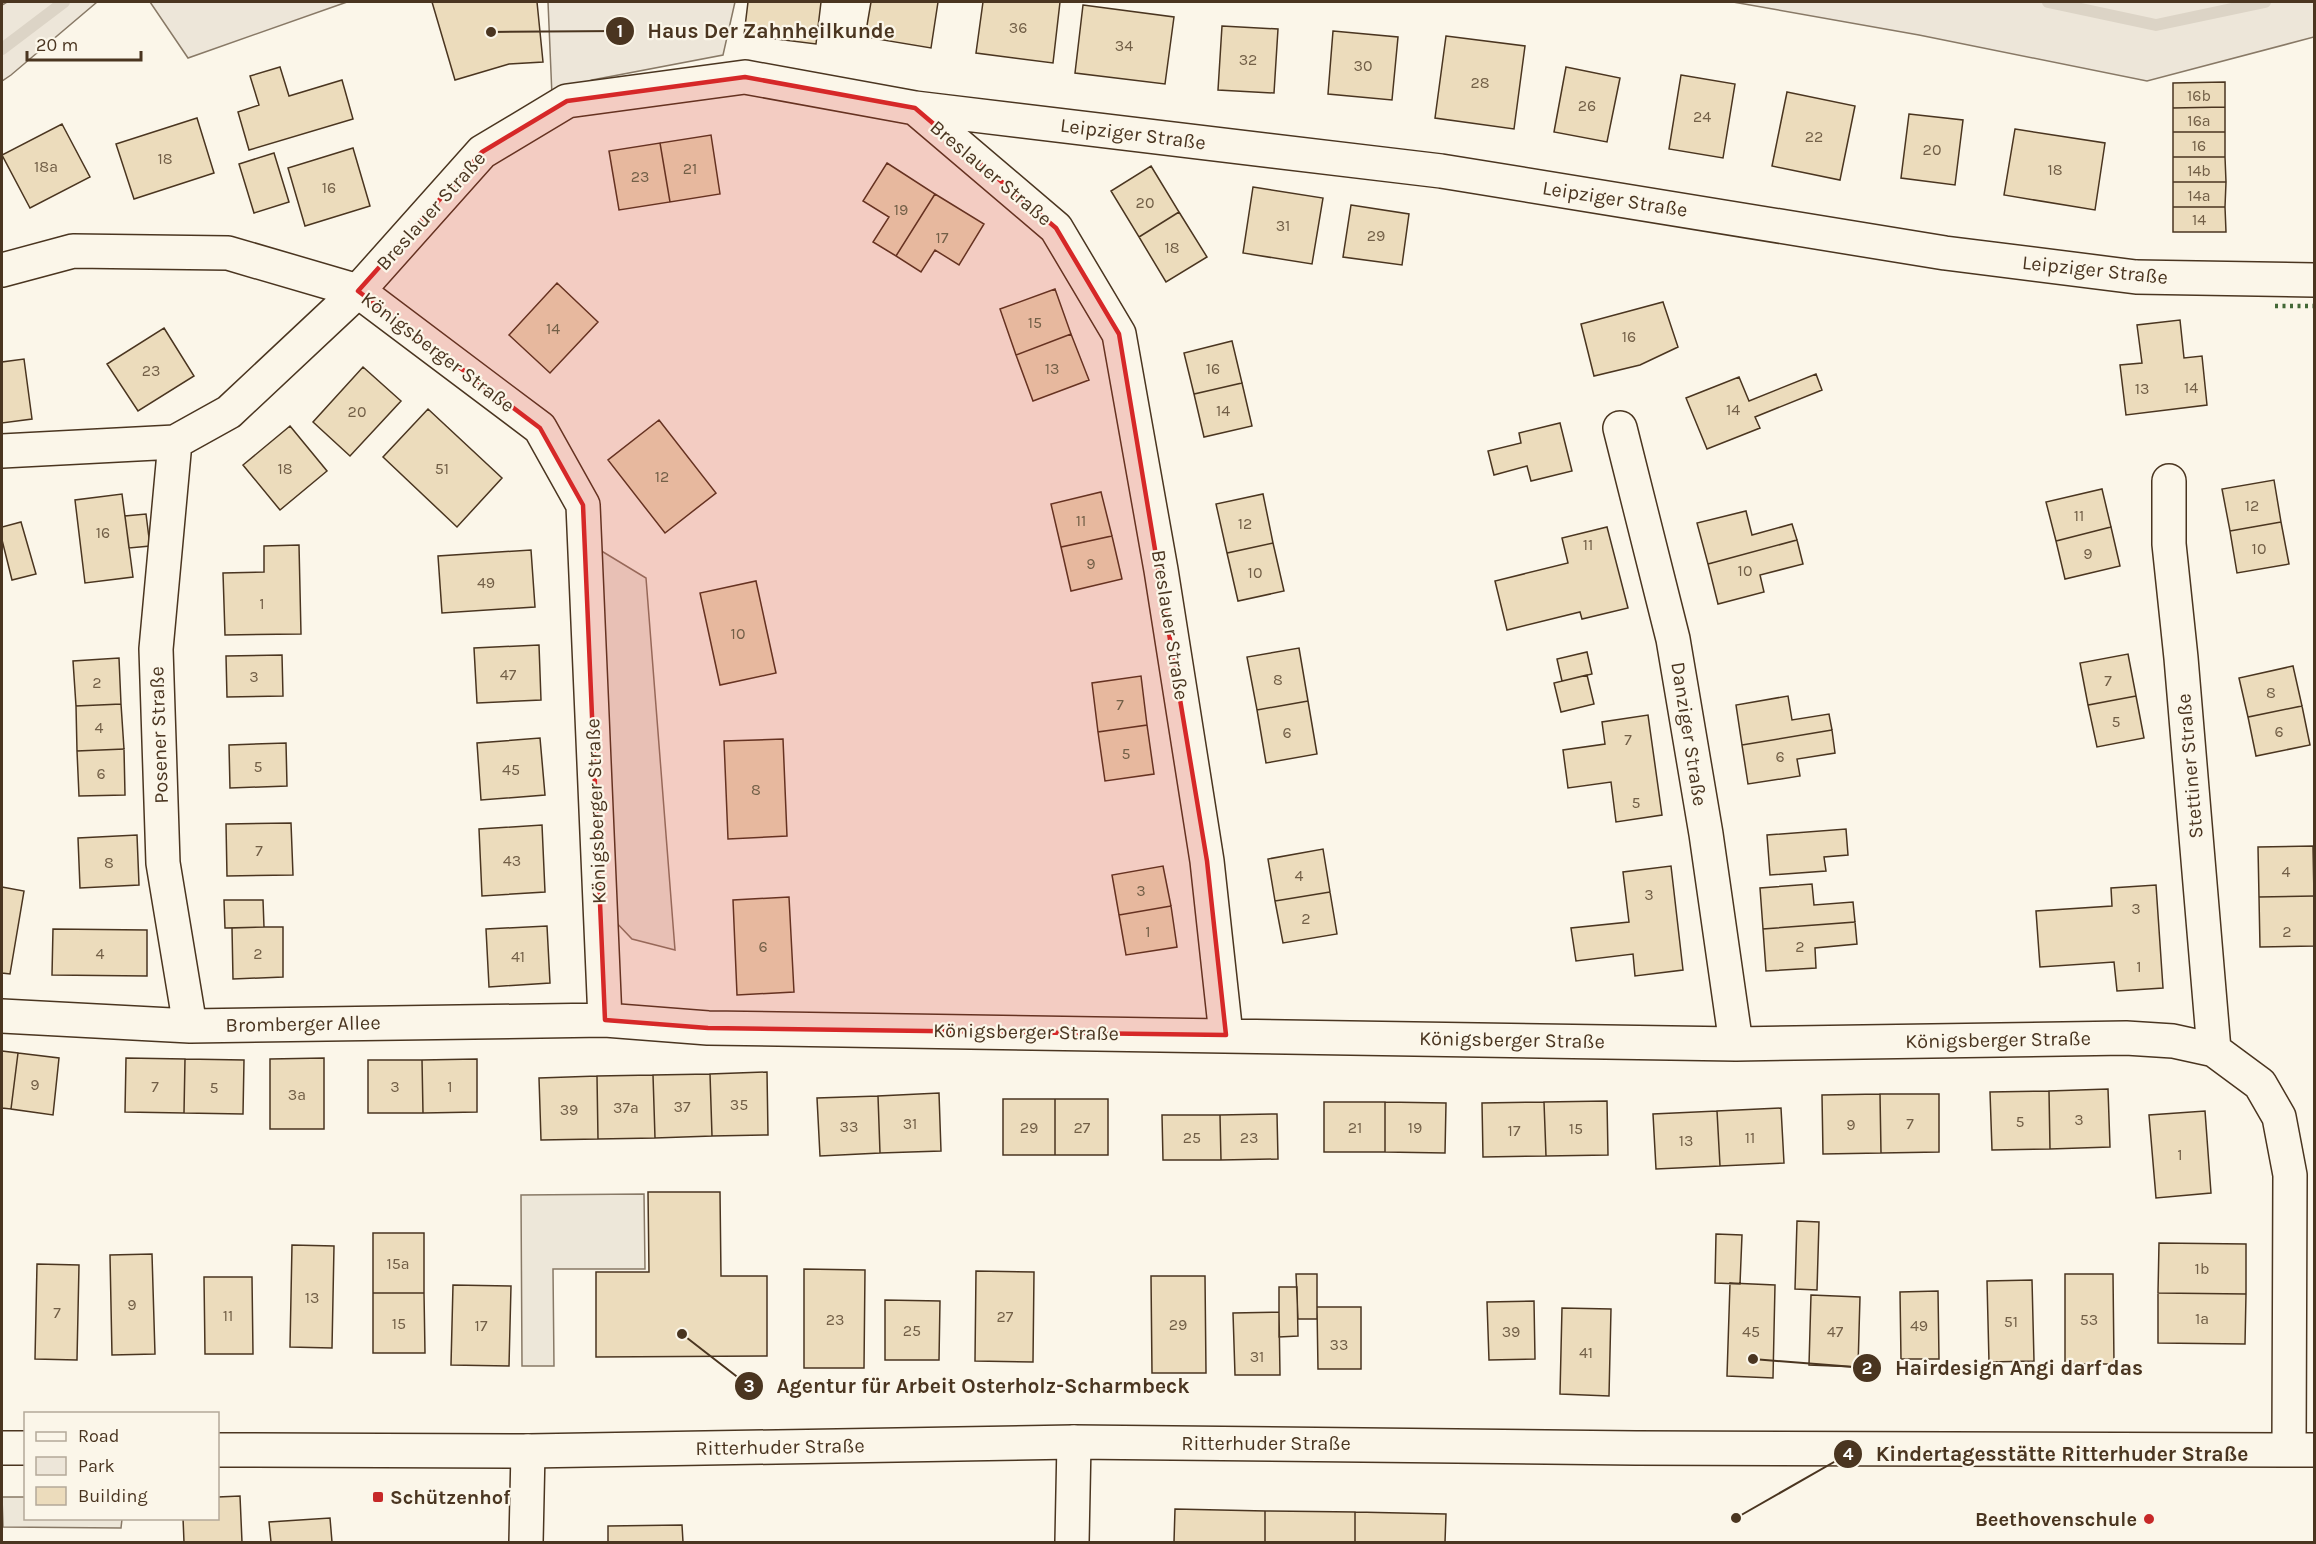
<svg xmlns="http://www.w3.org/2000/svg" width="2316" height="1544" font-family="Karla,sans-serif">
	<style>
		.green { fill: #ede6d9; stroke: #887966; stroke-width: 1.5 }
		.parking { fill: #ede7d9; stroke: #887966; stroke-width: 1.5 }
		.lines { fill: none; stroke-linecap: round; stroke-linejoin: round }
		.stream { stroke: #dcd4c6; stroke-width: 12 }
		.building { fill: #ecdcbc; stroke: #4a3520; stroke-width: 1.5 }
		.minor-casing { stroke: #4a3520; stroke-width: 36 }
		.tertiary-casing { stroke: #4a3520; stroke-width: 36 }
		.minor { stroke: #fbf6e9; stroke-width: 33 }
		.tertiary { stroke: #fbf6e9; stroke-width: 33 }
		.hedge { stroke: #436837; stroke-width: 4.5; stroke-dasharray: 3 4.5; stroke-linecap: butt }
		.marked { fill: #d62828; fill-opacity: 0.2; stroke: #d62828; stroke-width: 4.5; stroke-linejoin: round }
		.poi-dot { fill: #c62828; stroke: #fbf6e9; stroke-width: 2 }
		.labels { text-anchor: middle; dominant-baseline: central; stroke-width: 4.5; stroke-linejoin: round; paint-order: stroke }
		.number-label { font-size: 16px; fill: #725f47 }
		.street-label { font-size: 20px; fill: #4a3520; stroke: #fbf6e9 }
		.poi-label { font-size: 20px; font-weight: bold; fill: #4a3520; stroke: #fbf6e9; text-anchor: start }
		.leader { fill: none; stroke: #4a3520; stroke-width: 2 }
		.callout-dot { fill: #4a3520; stroke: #fbf6e9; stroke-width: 2 }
		.mark-label { font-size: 18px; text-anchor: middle; font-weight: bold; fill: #fff }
		.callout-label { font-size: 21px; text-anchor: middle; font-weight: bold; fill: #4a3520; stroke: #fbf6e9; stroke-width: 4.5; stroke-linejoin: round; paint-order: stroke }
	</style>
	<rect width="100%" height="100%" fill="#fbf6e9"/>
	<path class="green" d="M7,2H97L11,75L2,81V5Z
		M150,2H347L188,58Z
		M548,2H735L723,55L592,80L552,96Z
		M1733,2H2314V37L2147,81L1919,35Z
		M590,544L646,578L675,950L632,939L611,917Z"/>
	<path class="parking" d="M644,1194L645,1269H553L554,1366H522L521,1195Z
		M2,1497H25L26,1518L122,1519L121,1528L3,1527Z"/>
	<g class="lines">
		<path class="stream" d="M2048,2L2156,25L2265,2
			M2,49L64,2"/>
	</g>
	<path class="building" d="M432,2H537L543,62L509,64L455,80Z
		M748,2H821L816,44L744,35Z
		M871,2H938L931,48L865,37Z
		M983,2H1060L1053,63L976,53Z
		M1083,5L1174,17L1165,84L1075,73Z
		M1222,26L1278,29L1274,93L1218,90Z
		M1333,31L1398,37L1392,100L1328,94Z
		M1446,36L1525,46L1514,129L1435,118Z
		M280,67L289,96L342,80L353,119L249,150L238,112L259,105L250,76Z
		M1566,67L1620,78L1607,142L1554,132Z
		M1681,75L1735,84L1723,158L1669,149Z
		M2225,82V107L2173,108V83Z
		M1787,92L1855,106L1840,180L1772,166Z
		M2225,107V132H2173V108Z
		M1909,114L1963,120L1955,185L1901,178Z
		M197,118L214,173L134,199L116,144Z
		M62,124L90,177L30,208L2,155Z
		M2015,129L2105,143L2095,210L2004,195Z
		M2173,132H2225V157H2173Z
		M711,135L720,194L670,202L660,143Z
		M660,143L670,202L619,210L609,151Z
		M353,148L370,206L305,226L288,168Z
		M274,153L289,202L254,213L239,164Z
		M2173,157H2225L2226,182H2173Z
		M887,163L935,194L896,256L873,242L889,217L863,201Z
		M1151,166L1179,212L1139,237L1111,191Z
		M2173,182H2226L2225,207H2173Z
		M1253,187L1323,198L1312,264L1243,253Z
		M935,194L984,224L959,265L935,250L921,272L896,256Z
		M1351,205L1409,214L1402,265L1343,257Z
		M2173,207H2225L2226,232H2173Z
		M1179,212L1207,257L1166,282L1139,237Z
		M557,283L598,322L550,373L509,335Z
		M1055,289L1071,334L1016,355L1000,309Z
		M1663,302L1678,347L1640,365L1594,376L1581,324Z
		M2180,320L2184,358L2202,356L2207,405L2126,415L2120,365L2142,363L2137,325Z
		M164,328L194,376L138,411L107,364Z
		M1071,334L1089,380L1033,401L1016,355Z
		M1232,341L1242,383L1194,394L1184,353Z
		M24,359L32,419L2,423V362Z
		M363,367L401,401L350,456L313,422Z
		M1816,374L1822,390L1755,417L1760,428L1707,449L1686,398L1739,377L1749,401Z
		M1242,383L1252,426L1204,437L1194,394Z
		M428,409L502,478L457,527L383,457Z
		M659,420L716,493L665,533L608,460Z
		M1560,423L1572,471L1531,481L1527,466L1494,475L1488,451L1521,443L1519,433Z
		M290,426L327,471L280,510L243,465Z
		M2274,480L2281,522L2230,531L2222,489Z
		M2102,489L2111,527L2056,541L2046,502Z
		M1101,492L1112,536L1061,547L1051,504Z
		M122,494L133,577L85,583L75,500Z
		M1263,494L1273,543L1227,553L1216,504Z
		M1746,511L1752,535L1792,524L1797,540L1708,564L1697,523Z
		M146,514L150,546L129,548L125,516Z
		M21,522L36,574L12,580L2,540V527Z
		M2281,522L2289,564L2237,573L2230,531Z
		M1607,527L1628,608L1582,619L1580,612L1507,630L1495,581L1568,563L1562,538Z
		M2111,527L2120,566L2065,579L2056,541Z
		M1112,536L1122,579L1071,591L1061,547Z
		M1797,540L1803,564L1760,575L1764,592L1718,604L1708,564Z
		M1273,543L1284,591L1238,601L1227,553Z
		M299,545L301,634L225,635L223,573L264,572V546Z
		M531,550L535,607L442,613L438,556Z
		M756,581L776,673L720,685L700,593Z
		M539,645L541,700L477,703L474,648Z
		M1299,648L1308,701L1257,710L1247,657Z
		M1587,652L1592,674L1562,681L1557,659Z
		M2128,654L2136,696L2088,705L2080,663Z
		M282,655L283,696L227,697L226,656Z
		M119,658L121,704L76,706L73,661Z
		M2293,666L2302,706L2248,717L2239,678Z
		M1587,675L1594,704L1561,712L1554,683Z
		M1141,676L1147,725L1098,732L1092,683Z
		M1788,696L1792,720L1829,714L1832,730L1742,745L1736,705Z
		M2136,696L2144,738L2097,747L2088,705Z
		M1308,701L1317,754L1266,763L1257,710Z
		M121,704L124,749L77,751L76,706Z
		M2302,706L2310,745L2256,756L2248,717Z
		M1648,715L1662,815L1616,822L1611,782L1568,788L1563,750L1605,744L1602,722Z
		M1147,725L1154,774L1105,781L1098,732Z
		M1832,730L1835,753L1797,759L1800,776L1748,784L1742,745Z
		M540,738L545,795L481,800L477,743Z
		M783,739L787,836L728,839L724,741Z
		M286,743L287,786L230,788L229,745Z
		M124,749L125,795L79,796L77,751Z
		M291,823L293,875L227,876L226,824Z
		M542,825L545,892L482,896L479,829Z
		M1846,829L1848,855L1824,857L1826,871L1770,875L1767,835Z
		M137,835L139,885L80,888L78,838Z
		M2313,846L2314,896L2259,897L2258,847Z
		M1323,849L1330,892L1275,901L1268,859Z
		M1163,866L1171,906L1119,915L1112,875Z
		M1671,866L1683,970L1635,976L1633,954L1576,961L1571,928L1629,922L1623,872Z
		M1812,884L1814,905L1853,902L1855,922L1763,929L1760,888Z
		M2156,885L2163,988L2117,991L2114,962L2040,967L2036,911L2112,906L2111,888Z
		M2,887L24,891L10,974L2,973Z
		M1330,892L1337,934L1283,943L1275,901Z
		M2314,896V946L2260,947L2259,897Z
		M789,897L794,992L737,995L733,900Z
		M224,900H263L264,927L225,928Z
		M1171,906L1177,947L1126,955L1119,915Z
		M1855,922L1857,944L1815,948L1816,968L1766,971L1763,929Z
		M547,926L550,983L489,987L486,929Z
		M264,927H283V977L233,979L232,928Z
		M53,929L147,930V976L52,975Z
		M2,1051L18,1053L11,1109L2,1108Z
		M18,1053L59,1058L53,1115L11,1109Z
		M126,1058L185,1059L184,1113L125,1112Z
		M324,1058V1129H270V1059Z
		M185,1059L244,1060L243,1114L184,1113Z
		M477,1059V1112L423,1113L422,1060Z
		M368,1060H422L423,1113H368Z
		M767,1072L768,1135L712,1136L710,1074Z
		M710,1074L712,1136L655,1138L653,1075Z
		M653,1075L655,1138L598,1139L597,1076Z
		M597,1076L598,1139L541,1140L539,1078Z
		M2108,1089L2110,1147L2050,1149L2049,1091Z
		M2049,1091L2050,1149L1992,1150L1990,1092Z
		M939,1093L941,1151L880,1153L878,1096Z
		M1880,1094L1881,1153L1823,1154L1822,1095Z
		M1880,1094H1939V1152L1881,1153Z
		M878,1096L880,1153L820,1156L817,1098Z
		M1003,1099H1055V1155H1003Z
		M1055,1099H1108V1155H1055Z
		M1607,1101L1608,1155L1546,1156L1544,1102Z
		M1324,1102H1385V1152H1324Z
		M1385,1102L1446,1103L1445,1153L1385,1152Z
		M1544,1102L1546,1156L1483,1157L1482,1103Z
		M1781,1108L1784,1163L1720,1166L1717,1111Z
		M1717,1111L1720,1166L1656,1169L1653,1114Z
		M2205,1111L2211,1193L2156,1198L2149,1115Z
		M1277,1114L1278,1159L1221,1160L1220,1115Z
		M1162,1115H1220L1221,1160H1163Z
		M648,1192H720L721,1276H767V1356L596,1357V1272H649Z
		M1797,1221L1819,1222L1817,1290L1795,1289Z
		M373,1233H424V1293H373Z
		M1716,1234L1742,1235L1740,1284L1715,1283Z
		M2159,1243L2246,1244V1294L2158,1293Z
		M292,1245L334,1246L332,1348L290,1347Z
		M152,1254L155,1354L112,1355L110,1255Z
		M37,1264L79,1265L77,1360L35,1359Z
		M804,1269L865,1270L864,1368H804Z
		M976,1271L1034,1272L1033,1362L975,1361Z
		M1296,1274H1317V1319H1298Z
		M2065,1274H2113L2114,1364H2065Z
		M1151,1276H1205L1206,1373H1152Z
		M204,1277H252L253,1354H205Z
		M2032,1280L2034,1361L1989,1362L1987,1281Z
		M1730,1283L1775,1285L1773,1378L1727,1376Z
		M453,1285L511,1286L509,1366L451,1365Z
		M1279,1287H1297L1298,1336L1279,1337Z
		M1938,1291L1939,1359H1901L1900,1292Z
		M373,1293H424L425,1353H373Z
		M2158,1293L2246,1294L2245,1344L2158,1343Z
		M1811,1295L1860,1297L1858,1367L1809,1365Z
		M885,1300L940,1301L939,1360H885Z
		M1534,1301L1535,1359L1489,1360L1487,1302Z
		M1317,1307H1361V1369H1318Z
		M1562,1308L1611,1309L1609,1396L1560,1394Z
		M1279,1312L1280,1375H1235L1233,1313Z
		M240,1496L242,1542H184L183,1518H218V1497Z
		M1175,1509L1265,1511V1542H1174Z
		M1265,1511L1355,1512V1542H1265Z
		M1355,1512L1446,1514L1445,1542H1355Z
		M330,1518L332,1542H271L269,1522Z
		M682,1525L683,1542H608V1526Z"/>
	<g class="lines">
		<defs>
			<path id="minor" d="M915,108L1441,171L1945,253L2136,277L2314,280
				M2,270L73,251L228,253L358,291L540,428L583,505L605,1020
				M1620,428L1673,639L1706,834L1736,1044
				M175,442L156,649L163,863L190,1026
				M2,451L175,442L229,412L358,291L482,152L567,101L745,77L915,108L1056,228L1119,334L1161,570L1207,861L1226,1035
				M2169,481V544L2181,658L2214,1050
				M2,1016L190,1026L605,1020L708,1028L1736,1044L2126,1038L2173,1041L2214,1050L2260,1084L2279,1117L2290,1175L2289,1449
				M526,1542L528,1451
				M1072,1542L1074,1442"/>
			<path id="tertiary" d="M2,1448H26
				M218,1450L528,1451L1074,1442L1636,1448L2314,1450"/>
		</defs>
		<use href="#minor" class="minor-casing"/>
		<use href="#tertiary" class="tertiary-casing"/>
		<use href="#minor" class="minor"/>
		<use href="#tertiary" class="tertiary"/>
		<path class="hedge" d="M2275,306H2314"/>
	</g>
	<path class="marked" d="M745,77L915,108L1056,228L1119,334L1207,861L1226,1035L708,1028L605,1020L583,505L540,428L358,291L482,152L567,101Z"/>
	<g class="poi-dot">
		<rect x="372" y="1491" width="12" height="12" rx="3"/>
		<circle cx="2149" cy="1519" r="6"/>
	</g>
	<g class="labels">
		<g class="number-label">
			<text x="1018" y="27">36</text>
			<text x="1124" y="45">34</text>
			<text x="1248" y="59">32</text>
			<text x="1363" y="65">30</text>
			<text x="1480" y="82">28</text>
			<text x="2199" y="95">16b</text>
			<text x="1587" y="105">26</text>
			<text x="1702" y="116">24</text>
			<text x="2199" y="120">16a</text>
			<text x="1814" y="136">22</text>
			<text x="2199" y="145">16</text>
			<text x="1932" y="149">20</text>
			<text x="165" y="158">18</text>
			<text x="46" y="166">18a</text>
			<text x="690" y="168">21</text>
			<text x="2055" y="169">18</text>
			<text x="2199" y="170">14b</text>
			<text x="640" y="176">23</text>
			<text x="329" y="187">16</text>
			<text x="2199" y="195">14a</text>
			<text x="1145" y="202">20</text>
			<text x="901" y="209">19</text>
			<text x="2199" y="219">14</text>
			<text x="1283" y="225">31</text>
			<text x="1376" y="235">29</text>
			<text x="942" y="237">17</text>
			<text x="1172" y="247">18</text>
			<text x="1035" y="322">15</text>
			<text x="553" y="328">14</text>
			<text x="1629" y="336">16</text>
			<text x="1052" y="368">13</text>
			<text x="1213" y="368">16</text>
			<text x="151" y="370">23</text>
			<text x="2191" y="387">14</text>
			<text x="2142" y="388">13</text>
			<text x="1733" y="409">14</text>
			<text x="1223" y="410">14</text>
			<text x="357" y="411">20</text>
			<text x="285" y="468">18</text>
			<text x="442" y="468">51</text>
			<text x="662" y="476">12</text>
			<text x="2252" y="505">12</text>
			<text x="2079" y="515">11</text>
			<text x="1081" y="520">11</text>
			<text x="1245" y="523">12</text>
			<text x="103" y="532">16</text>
			<text x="1588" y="544">11</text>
			<text x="2259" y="548">10</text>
			<text x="2088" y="553">9</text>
			<text x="1091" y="563">9</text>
			<text x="1745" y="570">10</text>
			<text x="1255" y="572">10</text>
			<text x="486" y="582">49</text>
			<text x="262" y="603">1</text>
			<text x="738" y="633">10</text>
			<text x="508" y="674">47</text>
			<text x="254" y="676">3</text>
			<text x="1278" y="679">8</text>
			<text x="2108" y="680">7</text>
			<text x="97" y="682">2</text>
			<text x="2271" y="692">8</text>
			<text x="1120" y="704">7</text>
			<text x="2116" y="721">5</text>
			<text x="99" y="727">4</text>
			<text x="2279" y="731">6</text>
			<text x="1287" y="732">6</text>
			<text x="1628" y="739">7</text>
			<text x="1126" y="753">5</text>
			<text x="1780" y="756">6</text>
			<text x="258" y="766">5</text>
			<text x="511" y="769">45</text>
			<text x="101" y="773">6</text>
			<text x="756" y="789">8</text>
			<text x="1636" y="802">5</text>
			<text x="259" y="850">7</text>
			<text x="512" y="860">43</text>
			<text x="109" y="862">8</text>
			<text x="2286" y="871">4</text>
			<text x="1299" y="875">4</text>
			<text x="1141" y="890">3</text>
			<text x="1649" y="894">3</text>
			<text x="2136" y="908">3</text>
			<text x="1306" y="918">2</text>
			<text x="1148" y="931">1</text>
			<text x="2287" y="931">2</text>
			<text x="763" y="946">6</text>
			<text x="1800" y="946">2</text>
			<text x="100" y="953">4</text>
			<text x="258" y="953">2</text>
			<text x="518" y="956">41</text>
			<text x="2139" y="966">1</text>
			<text x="35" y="1084">9</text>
			<text x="155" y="1086">7</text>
			<text x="395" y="1086">3</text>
			<text x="450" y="1086">1</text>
			<text x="214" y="1087">5</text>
			<text x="297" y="1094">3a</text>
			<text x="739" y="1104">35</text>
			<text x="682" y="1106">37</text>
			<text x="626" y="1107">37a</text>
			<text x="569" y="1109">39</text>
			<text x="2079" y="1119">3</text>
			<text x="2020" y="1121">5</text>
			<text x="910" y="1123">31</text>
			<text x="1910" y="1123">7</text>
			<text x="1851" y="1124">9</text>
			<text x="849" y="1126">33</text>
			<text x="1029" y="1127">29</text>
			<text x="1082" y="1127">27</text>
			<text x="1355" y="1127">21</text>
			<text x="1415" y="1127">19</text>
			<text x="1576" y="1128">15</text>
			<text x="1514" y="1130">17</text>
			<text x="1192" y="1137">25</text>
			<text x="1249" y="1137">23</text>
			<text x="1750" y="1137">11</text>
			<text x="1686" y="1140">13</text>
			<text x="2180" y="1154">1</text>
			<text x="398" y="1263">15a</text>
			<text x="2202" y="1268">1b</text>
			<text x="312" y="1297">13</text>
			<text x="132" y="1304">9</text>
			<text x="57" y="1312">7</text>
			<text x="228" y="1315">11</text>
			<text x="1005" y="1316">27</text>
			<text x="2202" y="1318">1a</text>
			<text x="835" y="1319">23</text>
			<text x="2089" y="1319">53</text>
			<text x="2011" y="1321">51</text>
			<text x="399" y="1323">15</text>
			<text x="1178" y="1324">29</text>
			<text x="481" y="1325">17</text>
			<text x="1919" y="1325">49</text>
			<text x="912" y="1330">25</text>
			<text x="1511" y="1331">39</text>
			<text x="1751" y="1331">45</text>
			<text x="1835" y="1331">47</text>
			<text x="1339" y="1344">33</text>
			<text x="1586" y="1352">41</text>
			<text x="1257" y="1356">31</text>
		</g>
		<g class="street-label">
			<text transform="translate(1133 134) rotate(7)">Leipziger Straße</text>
			<text transform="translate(991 173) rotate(40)">Breslauer Straße</text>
			<text transform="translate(1615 199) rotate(9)">Leipziger Straße</text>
			<text transform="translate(431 211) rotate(-48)">Breslauer Straße</text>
			<text transform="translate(2095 270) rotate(6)">Leipziger Straße</text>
			<text transform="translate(438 352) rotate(37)">Königsberger Straße</text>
			<text transform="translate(1170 625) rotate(81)">Breslauer Straße</text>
			<text transform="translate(1689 734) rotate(81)">Danziger Straße</text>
			<text transform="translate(159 735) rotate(-92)">Posener Straße</text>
			<text transform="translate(2190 766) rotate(-95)">Stettiner Straße</text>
			<text transform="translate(596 811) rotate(-92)">Königsberger Straße</text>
			<text transform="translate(303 1024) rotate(-1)">Bromberger Allee</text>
			<text transform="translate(1026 1032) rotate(1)">Königsberger Straße</text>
			<text transform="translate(1512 1040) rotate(1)">Königsberger Straße</text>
			<text transform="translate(1998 1040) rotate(-1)">Königsberger Straße</text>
			<text x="1266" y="1443">Ritterhuder Straße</text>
			<text transform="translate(780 1447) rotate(-1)">Ritterhuder Straße</text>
		</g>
		<g class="poi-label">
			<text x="390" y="1497">Schützenhof</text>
			<text x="2137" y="1519" text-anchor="end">Beethovenschule</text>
		</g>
	</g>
	<path class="leader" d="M491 32L620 31M1753 1359L1867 1368M682 1334L749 1386M1736 1518L1848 1454"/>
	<g class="callout-dot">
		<circle cx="491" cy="32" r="6"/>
		<circle cx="1753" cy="1359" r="6"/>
		<circle cx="682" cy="1334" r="6"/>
		<circle cx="1736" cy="1518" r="6"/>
		<circle cx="620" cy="31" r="15"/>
		<circle cx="1867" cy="1368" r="15"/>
		<circle cx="749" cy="1386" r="15"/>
		<circle cx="1848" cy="1454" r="15"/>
	</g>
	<g class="mark-label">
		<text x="620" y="37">1</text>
		<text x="1867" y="1374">2</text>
		<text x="749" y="1392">3</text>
		<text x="1848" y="1460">4</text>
	</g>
	<g class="callout-label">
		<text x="771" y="38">Haus Der Zahnheilkunde</text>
		<text x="2019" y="1375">Hairdesign Angi darf das</text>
		<text x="983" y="1393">Agentur für Arbeit Osterholz-Scharmbeck</text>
		<text x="2062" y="1461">Kindertagesstätte Ritterhuder Straße</text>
	</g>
	<rect width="2316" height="1544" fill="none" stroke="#4a3520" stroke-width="6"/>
	<rect x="24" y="1412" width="195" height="108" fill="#fbf6e9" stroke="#b4a999" stroke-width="1.5"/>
	<rect x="36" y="1432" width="30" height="9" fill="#fbf6e9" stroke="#b4a999" stroke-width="1.5"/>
	<text x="78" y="1442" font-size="18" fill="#4a3520">Road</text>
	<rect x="36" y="1457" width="30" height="18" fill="#ede6d9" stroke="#b4a999" stroke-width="1.5"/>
	<text x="78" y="1472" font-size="18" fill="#4a3520">Park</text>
	<rect x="36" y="1487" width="30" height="18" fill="#ecdcbc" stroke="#b4a999" stroke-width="1.5"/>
	<text x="78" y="1502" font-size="18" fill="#4a3520">Building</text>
	<path d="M27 51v9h114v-9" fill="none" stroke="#4a3520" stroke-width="3"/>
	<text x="36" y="51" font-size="18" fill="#4a3520" stroke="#fbf6e9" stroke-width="4.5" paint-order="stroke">20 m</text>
</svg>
